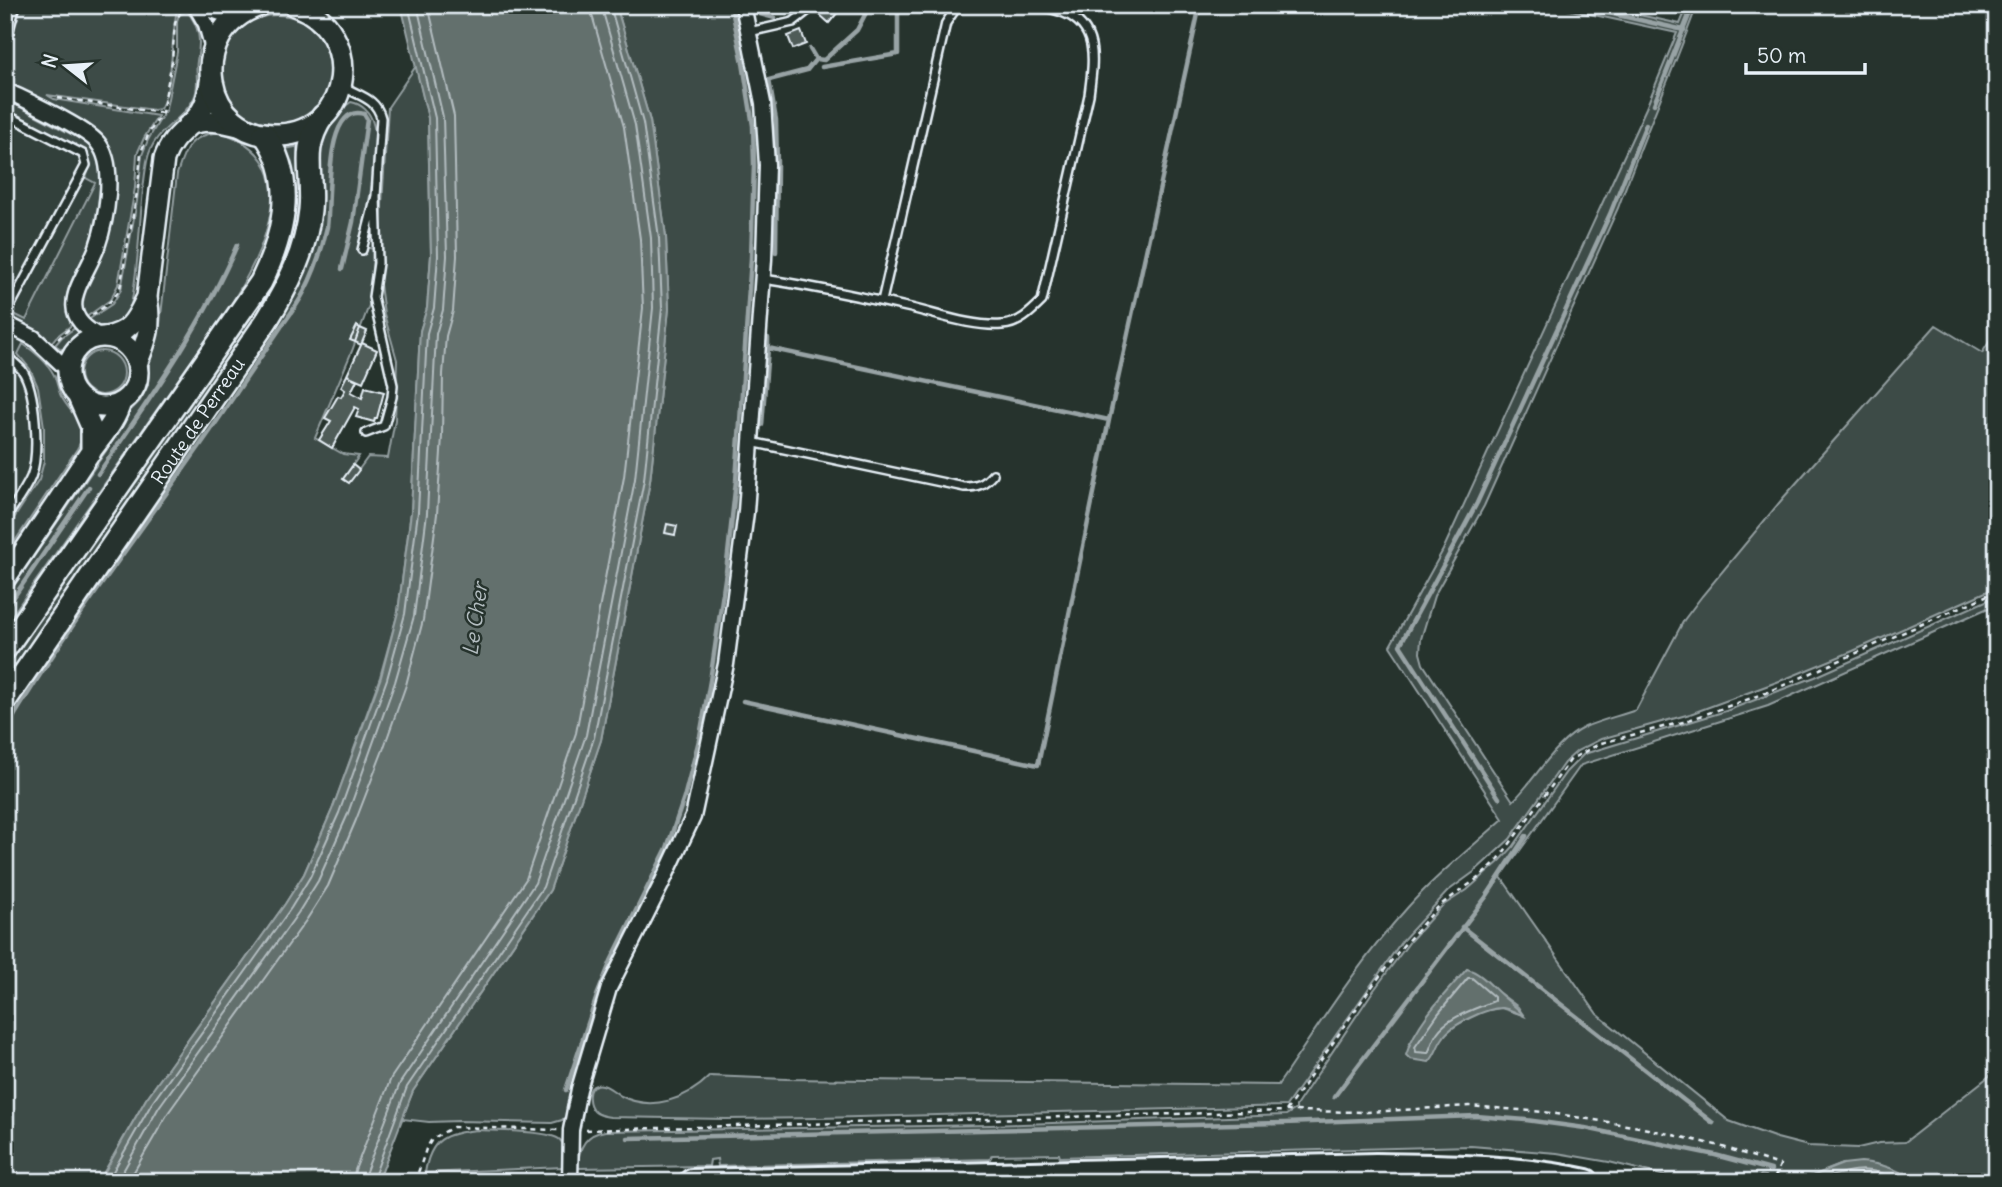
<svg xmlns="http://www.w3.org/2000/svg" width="2002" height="1187" font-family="Delius,sans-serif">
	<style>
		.built { fill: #333f3a }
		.green { fill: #3e4b47; stroke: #939ea0; stroke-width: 2; fill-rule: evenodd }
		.water { fill: #636f6d; stroke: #98a3a5; stroke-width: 2 }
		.pier { fill: #26332d }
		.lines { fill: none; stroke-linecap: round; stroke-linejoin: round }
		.shore { stroke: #b3bdc0; stroke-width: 2 }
		.stream { stroke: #98a3a5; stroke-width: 4.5 }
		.building { fill: #505c59; stroke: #e8f1f8; stroke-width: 2 }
		.lane-casing { stroke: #e8f1f8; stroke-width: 12 }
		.street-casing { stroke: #e8f1f8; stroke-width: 19 }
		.secondary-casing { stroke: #e8f1f8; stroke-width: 24 }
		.primary-casing { stroke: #e8f1f8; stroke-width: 26 }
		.highway-casing { stroke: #e8f1f8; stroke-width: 30 }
		.path { stroke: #e8f1f8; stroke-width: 2.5; stroke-dasharray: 5 5; stroke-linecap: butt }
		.lane { stroke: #26332d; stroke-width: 7 }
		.street { stroke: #26332d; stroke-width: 14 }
		.secondary { stroke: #26332d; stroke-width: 19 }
		.primary { stroke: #26332d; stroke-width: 21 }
		.highway { stroke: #26332d; stroke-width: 24 }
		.labels { text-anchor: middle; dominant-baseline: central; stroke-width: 5; stroke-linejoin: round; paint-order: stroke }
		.street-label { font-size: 19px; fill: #e8f1f8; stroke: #26332d }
		.water-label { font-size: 21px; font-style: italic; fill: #b3bdc0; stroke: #26332d }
	</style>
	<rect width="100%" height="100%" fill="#26332d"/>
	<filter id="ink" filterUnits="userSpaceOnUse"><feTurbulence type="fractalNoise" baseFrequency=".0143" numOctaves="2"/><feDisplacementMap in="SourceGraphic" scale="14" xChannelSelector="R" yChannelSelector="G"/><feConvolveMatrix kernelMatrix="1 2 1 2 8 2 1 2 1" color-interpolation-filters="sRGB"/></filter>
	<g filter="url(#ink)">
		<path class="built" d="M5,74L97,121L113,161L18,354L30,369L79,443L5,553Z"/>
		<path class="green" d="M5,5H178C170,36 175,83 160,109L154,110L47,95L54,99L158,116L144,138L137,154L135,188L118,285L110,300L85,318L81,310L80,297L114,193L115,173L113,161L85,125L5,83Z
			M616,5H737L757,100L761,139V203L743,505L725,622L711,710L685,815L671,850L603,991L589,1028L578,1068L567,1115L562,1120L552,1123L458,1121L429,1122L402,1119L413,1091L550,890L601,740L650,481L669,309L666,237L650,121Z
			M1548,5H1595L1680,24L1688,5H1697C1672,74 1642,140 1618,208L1484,506L1434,596L1421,639L1420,653L1423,664L1513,801C1537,778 1554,742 1585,727C1601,720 1619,716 1636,710L1684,620L1702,596L1784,497L1936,325L1982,353L1997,330V587L1853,651L1785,679L1690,714L1601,739L1577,751L1564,763L1510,839L1474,872L1448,891L1402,941L1286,1106L819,1118L726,1119L610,1117C605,1116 600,1116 595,1112C588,1106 585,1088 596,1085C605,1082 614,1092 621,1096C652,1112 687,1099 710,1076L787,1079L1278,1085C1319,1025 1359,961 1408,907C1436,875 1471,848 1503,819L1390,646L1443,550L1646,108L1677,33Z
			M187,11C200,27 201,41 197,61C195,73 200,86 194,98C182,123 154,127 147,161C138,210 141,261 130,310L127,318L102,332L88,320L112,304L121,290L137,201L142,155L148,140L166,109L177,52V21L179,15Z
			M222 70a55 55 0 1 1 110 0a55 55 0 1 1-110 0Z
			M416,66L428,118L431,255L427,308L420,331L411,512L398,612L380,677L332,810L304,874L285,904L146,1099L100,1179L5,1182V723L23,691L263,344C285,309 307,275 317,234C321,219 323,202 322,186C322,177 319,169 319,160C318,136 331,115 351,102C362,104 370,112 373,123C381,149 368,212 360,238L366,247L373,249L371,300L352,351L315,438L343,454L359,456L343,479L349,483L368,457L388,458L395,420L397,360L384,314L380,285L381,221L388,107Z
			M11,102L86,142C92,148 98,156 100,165C103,184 95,226 89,245C79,271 54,296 73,324L56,337L52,342L13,318L14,314L26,320L95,183L86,178C91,166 89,160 81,150L7,110L6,106Z
			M220,132C309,160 264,251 230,306L5,625V599L112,442L129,412L140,401L148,385V369L160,324L177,174C185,148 190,135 220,132Z
			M295,147H297L302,195L295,241L274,291L227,362L42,626L5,681V666L25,636L244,323L290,170L285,149Z
			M75,328L84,335L63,350L55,345L62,337Z
			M23,344C34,351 48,363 54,375C57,382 58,390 61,396C71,415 91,425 77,449L5,556V532L39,480L44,461V427L38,387L30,369L18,354Z
			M80 373a22 22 0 1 1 44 0a22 22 0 1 1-44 0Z
			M1997,596V604L1768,706L1581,765L1501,877L1597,1014L1729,1121L1777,1138L1808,1146L1858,1148L1879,1143L1905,1142L1997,1070V1182H1919L1904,1174L1843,1164L1797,1182H1764L1766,1176L1761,1175L1754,1182H1690L1609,1162L1557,1153L1471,1146L1060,1157L1059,1154L992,1155L990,1159L718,1166L717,1159L710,1160L709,1166L578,1168C578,1149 584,1134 605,1131L990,1125L1286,1115L1296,1109V1106L1371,994L1411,940L1442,906L1467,890L1500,861L1513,847L1566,772L1584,754L1726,711L1815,677ZM1467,969L1518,1007L1523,1015L1501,1008L1483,1011L1456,1025L1443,1035L1409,1045L1432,1010Z
			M477,1130C493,1131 551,1130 560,1140C566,1146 563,1159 563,1167L425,1173C430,1139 445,1133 477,1130Z"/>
		<path class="water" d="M401,5H616L650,121L666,237L669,309L650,481L601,740L550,890L413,1091L378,1182H99L146,1099L285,904L304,874L332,810L381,677L398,612L411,512L420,331L427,308L431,255L428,118Z
			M1467,969C1483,973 1494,990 1507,1000C1514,1006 1519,1009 1524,1016C1517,1013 1510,1009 1503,1008C1488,1007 1450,1025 1443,1038C1437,1046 1436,1055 1429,1062L1410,1059L1406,1055C1416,1022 1445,994 1467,969Z
			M1861,1162C1883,1163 1899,1171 1919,1182H1797L1843,1164Z"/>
		<path class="pier" d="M385,1174L382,1182H95L96,1179H100Z"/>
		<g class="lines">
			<path class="shore" d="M1468,978H1472L1494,997V1001C1478,1008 1447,1017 1437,1033C1433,1039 1431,1047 1428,1053L1416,1052L1415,1047L1438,1014Z
				M107,1182L152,1103L291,908L310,877L339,813L387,679L405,614L418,512L427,333L434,308L438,256L435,118L408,5
				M117,1182L159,1107L298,913L318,881L347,816L395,682L414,616L427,513L436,334L443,310L447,256L443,117L417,5
				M128,1182L168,1113L307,919L328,886L356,820L383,750L406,685L423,620L437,514L442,436L443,374L446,336L453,311L457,256L454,116L428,5
				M353,1182L355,1170L391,1078L526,879L576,733L624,477L643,308L640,239L624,127L592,15L591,5
				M364,1182L365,1174L400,1083L535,883L586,735L635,479L653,308L651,238L635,125L601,5
				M372,1182L407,1087L543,887L594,738L644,480L662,308L659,238L643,123L610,5
				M1814,1182C1849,1169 1869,1164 1904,1182"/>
			<path class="stream" d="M758,5L760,14L775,18
				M1573,5L1684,30
				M810,49L816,59L824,60L857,30L870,5
				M822,67L898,54V5
				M1654,104L1693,5
				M776,252L777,164L776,120L769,80L807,70L816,59
				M768,348V338
				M762,425L768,348L1109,420
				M98,474C149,400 201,328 237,245
				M5,610L89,487
				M743,701L1038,765L1109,420L1200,5
				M5,731C73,616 156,512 230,402C247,377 264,352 281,327C289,316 298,304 304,292C315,271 322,250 327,227C331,205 323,102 364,114L367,119L353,222L342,269
				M1499,798L1400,645L1477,503L1610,214L1646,124
				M1462,927L1713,1123
				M566,1090L598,993L611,961L667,848L684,798L700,736L710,681L726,572L736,481L751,258L754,165L753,126L743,63L731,5
				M1334,1097L1486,897L1526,836
				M628,1138L1284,1123L1476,1116L1526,1120L1585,1128L1715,1155L1771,1170"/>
		</g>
		<path class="building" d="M827,5H831L838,12L829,23L819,14Z
			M801,31L806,44L793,49L788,36Z
			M357,326L360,328L355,342L350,340Z
			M360,328L367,331L361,345L355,342Z
			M362,343L377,350L363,382L347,375Z
			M347,375L357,380L351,392L362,398L365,387L384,392L377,418H375L374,422L356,417L359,409L355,407L332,448L319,440L331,421L325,418L338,396L341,397L345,390L341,387Z
			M353,465L359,470L349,483L343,479Z
			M667,524L677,526L675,535L665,533Z"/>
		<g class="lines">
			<defs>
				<path id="lane" d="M749,32L793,22L815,5
					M5,44L16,5
					M341,85C357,96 376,97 381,118L376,196L362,250
					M5,114L83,154L86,165L5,316
					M763,279C813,286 862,297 911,308C940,315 972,327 1002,325C1019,324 1030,313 1042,301L1089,95C1093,63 1100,28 1064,13C1055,9 1046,8 1037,5
					M882,301L946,23L956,8L965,5
					M5,356C12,360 17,365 22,370C36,390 40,454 31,477C25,491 14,505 5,519
					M366,433L384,426L392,397L393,385L373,297L378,263L376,196
					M751,442L964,487C977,487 984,485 993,474"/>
				<path id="street" d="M195,5L206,24L213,49
					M197,5L224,14L241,11
					M5,90C27,101 85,127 98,143C117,166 106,221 97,247C84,282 51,313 101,337
					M5,323L34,338L68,370
					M570,1182L571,1130L579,1089L609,988L661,885L693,817L726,664L746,512L764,259L767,165L763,103L743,5"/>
				<path id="secondary" d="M187,126C207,117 226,123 246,128
					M105,337C131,333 136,319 147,297
					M68 372a35 35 0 1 1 70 0a35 35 0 1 1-70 0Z
					M137,364C148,337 152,327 147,297L164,159C173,134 186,132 199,114C207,103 209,89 211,76
					M78,397L91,427V452
					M5,579C33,538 60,498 87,457C99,439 115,424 121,402"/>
				<g id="primary">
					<path d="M259,5C183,32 203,139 279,135C354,132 365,30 295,5"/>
					<path d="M5,649L261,282C284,235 298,180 264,134"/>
					<path id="s1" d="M5,701L267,320C288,286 306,251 310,210C314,173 299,152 323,116"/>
				</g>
				<path id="highway" d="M692,1182L1376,1166C1446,1167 1517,1167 1586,1182"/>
			</defs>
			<use href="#lane" class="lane-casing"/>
			<use href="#street" class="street-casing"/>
			<use href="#secondary" class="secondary-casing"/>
			<use href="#primary" class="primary-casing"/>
			<use href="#highway" class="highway-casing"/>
			<path class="path" d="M58,98L162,113
				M92,315C105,307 113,301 120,288L138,187L141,152L149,133L162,113L172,61L175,23L182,9
				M58,339L69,329
				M1286,1111L1365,996L1401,948L1439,906L1481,876L1498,860L1571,759L1601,743L1683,722L1766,693L1997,591
				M586,1130L1286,1111L1368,1112L1469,1106L1544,1112L1639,1127L1716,1145L1780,1165L1773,1182
				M415,1182L426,1149L432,1139L453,1127L558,1130"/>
			<use href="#lane" class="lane"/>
			<use href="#street" class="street"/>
			<use href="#secondary" class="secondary"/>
			<use href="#primary" class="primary"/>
			<use href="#highway" class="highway"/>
		</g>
	</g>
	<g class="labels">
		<g class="street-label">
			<text stroke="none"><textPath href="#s1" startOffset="340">Route de Perreau</textPath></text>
		</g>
		<g class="water-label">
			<text transform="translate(475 619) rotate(-82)">Le Cher</text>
		</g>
	</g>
	<rect width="2002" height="1187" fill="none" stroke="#26332d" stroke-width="28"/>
	<rect x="14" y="14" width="1974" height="1159" fill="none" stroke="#e8f1f8" stroke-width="2.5" filter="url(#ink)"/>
	<g transform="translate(66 66) rotate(287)" stroke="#26332d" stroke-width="5" paint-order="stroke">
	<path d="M0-5L12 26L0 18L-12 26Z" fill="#e8f1f8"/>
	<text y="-10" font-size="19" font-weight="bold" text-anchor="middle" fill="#e8f1f8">N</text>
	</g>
	<path d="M1746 63v10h119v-10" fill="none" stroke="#e8f1f8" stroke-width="3.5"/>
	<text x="1757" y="63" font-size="21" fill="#e8f1f8" stroke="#26332d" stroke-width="5" paint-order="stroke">50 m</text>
</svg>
